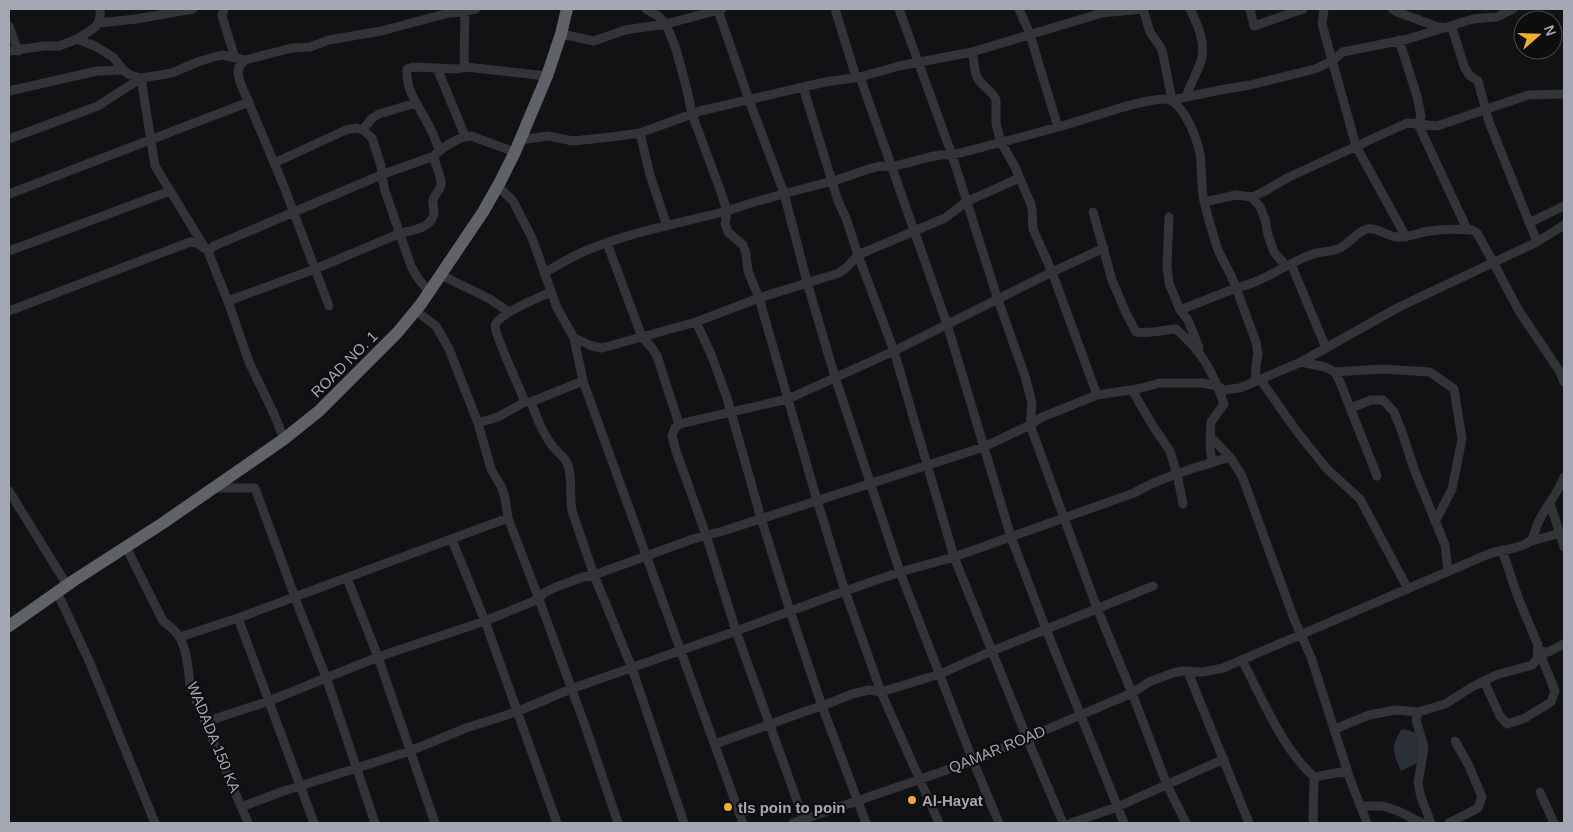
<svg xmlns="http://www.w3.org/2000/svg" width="1573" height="832" font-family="Arial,sans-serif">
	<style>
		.water { fill: #293037 }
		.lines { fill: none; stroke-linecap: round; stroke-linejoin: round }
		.minor { stroke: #333438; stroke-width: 9 }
		.highway { stroke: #5f6269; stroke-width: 12 }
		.poi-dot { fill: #efaf2e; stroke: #0d0d0e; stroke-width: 2 }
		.labels { text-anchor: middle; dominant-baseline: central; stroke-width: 4.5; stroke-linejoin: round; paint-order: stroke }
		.street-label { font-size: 15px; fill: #a4a8b4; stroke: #0d0d0e }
		.poi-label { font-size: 15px; font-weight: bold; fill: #a4a8b4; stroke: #0d0d0e; text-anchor: start }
	</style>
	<rect width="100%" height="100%" fill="#121214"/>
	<path class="water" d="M1402,729C1424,732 1421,742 1421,761L1401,771C1393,753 1390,746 1402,729Z"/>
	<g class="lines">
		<path class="minor" d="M224,9L222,16L235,58
			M465,9L464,61L466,67L547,76
			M835,9L856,77
			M899,9L952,155L998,300L1025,376L1032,403L1030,425L1097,608L1132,693L1167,785L1186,823
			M1019,9L1030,34L1037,58L1058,127
			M1143,9L1150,32L1161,48L1163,54L1172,100L1220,90L1250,85L1315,69L1332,61L1343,52L1408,39L1473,19L1497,17L1513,9
			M1250,9L1254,26L1303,9
			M1324,9L1322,24L1356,146L1406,237
			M1392,9L1397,12L1438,27L1450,28L1453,31L1464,66L1469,75L1478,81L1489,122L1537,242
			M718,10L749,100L784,193L807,282L835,377L900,572L973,761L999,823
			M99,23L136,19L193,9
			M9,26L18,51
			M561,34L594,41L625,30L666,24L722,9
			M77,39C91,30 102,27 100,9
			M1399,40L1417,96L1421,116L1418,124L1437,126L1528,95L1564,94
			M9,51L44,46H59L77,39L95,46L113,57L123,70L130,75L141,78L172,73L200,61L222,55L245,60
			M972,52C975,61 973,70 978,79C983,87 993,91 996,100V124L1001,142L1015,167L1030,202L1032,209L1033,229L1052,272L1097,395
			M437,68L465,136
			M860,77L947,324L1011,537L1046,629L1124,823
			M803,87L838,201L846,218L858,255L894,351L954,557L1027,738L1063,823
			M9,91L97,71L123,70
			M1186,97C1190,85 1197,73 1201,61C1206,43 1198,25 1190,9
			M363,130L371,119L379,114L416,103
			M640,133L650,175L667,226
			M9,139L98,106L141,78L155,166L205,248
			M520,140L548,136L573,141L611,137L640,133L700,111L825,82L860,77L899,66L972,52L1102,13L1142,9
			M439,150C436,142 434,135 430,128C421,109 405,91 407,69L413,67L458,69L466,67
			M274,163L346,130L356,128L363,130L372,138L381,166L384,188L411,266L417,277L429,292
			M498,186L513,201L532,238L557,308L574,338L583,381L743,823
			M9,194L249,102
			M1252,197L1260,207L1265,219L1268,235L1274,252L1286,266
			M1204,202L1236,195L1252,197L1263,192L1287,178L1407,123L1418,124L1467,229
			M1093,212L1112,280L1126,313L1136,332C1150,334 1162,330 1176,329C1202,351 1213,372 1224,404L1211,422L1210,446L1212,463
			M1169,217L1167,267L1169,283L1180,310L1188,320L1199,348
			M1529,223L1564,206
			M607,243L642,337L652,348L657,356L679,424L675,428L672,436L676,451L706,535L736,631L805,823
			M209,250L214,246L381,175L434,156
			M209,250V254L230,307L249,362L274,414L284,439
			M9,251L170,191
			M1291,264L1326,348
			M544,273C558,265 571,257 585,251C630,232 680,223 727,211L721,192L692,114L687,90L676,49L666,24L658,16L646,9
			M441,275L490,299L509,312
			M228,301L315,269L401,233C413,230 434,228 434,211C434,207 432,204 433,200C435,193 442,190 441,182C440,173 435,165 434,156C441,148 460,136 471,136L515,152
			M329,306L283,184L240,82L238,73L239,67L245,60L292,48L310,47L329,40L381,31L449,13L464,12L476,9
			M1180,310L1236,288L1256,342L1258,354L1256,365L1255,381
			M9,311L190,242L197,243L204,248
			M416,311L436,326L449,349L478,423L491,469L502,488L505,498L508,518L539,599L587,731L618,823
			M574,338L592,346L602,348L696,322
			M1301,362L1325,367L1335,372L1340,382L1377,476
			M1335,372L1383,369L1430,372L1454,389L1462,439L1452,489L1435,522
			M1260,379L1298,433L1327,469L1360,499L1408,589
			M1132,390L1153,426L1170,451L1177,474L1183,504
			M525,402H531L583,381
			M531,402C536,416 542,432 551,444C556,452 565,456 568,465C573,480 569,496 572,511L594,575L632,668L684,823
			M1351,408L1371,400H1383L1394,412L1402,432L1414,469L1445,545L1448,571
			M478,423L498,417L525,402C521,391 494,333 495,326C497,314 540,297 551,292
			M679,424L788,399L894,351L1052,272L1104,248
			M1210,436L1230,457L1242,476L1294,619L1311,657L1350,779L1367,823
			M215,488H255L300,611L326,677L375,823
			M9,491L67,585
			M1550,503L1564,547
			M452,540L485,621L557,823
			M1528,542L1564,532
			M126,547L163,621C169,626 174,629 178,635C187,647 189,672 190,686L248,823
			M347,578L378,657L435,823
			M57,592L90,663L155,823
			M238,618L314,823
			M180,637L238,618L508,518
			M1242,660C1262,698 1282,748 1314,777L1347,771
			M1188,672L1249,823
			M1484,681L1500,716L1507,724L1525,718L1551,702L1555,691L1539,651L1548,652L1564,644
			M205,722L269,701L378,657L485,621L539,599L544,593L556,587L583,577L594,575L693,539L723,531L984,447L1030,425L1040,418L1097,395L1137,389L1160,383H1202L1217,386L1224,390L1240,388L1301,362L1399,307L1537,242L1564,225
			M1335,729L1369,715L1396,710L1418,712
			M715,744L760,728L806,711L822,706L852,694L869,690L881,692L940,674L992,651L1153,586
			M1314,777L1313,819L1314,823
			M1540,792L1554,823
			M1360,806H1383L1398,811L1422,823
			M241,807L281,792L410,751L466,728L516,712L571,689L736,631L845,591L900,572L954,557L1134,493C1163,476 1198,467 1230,457
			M793,823L973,761L1132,693L1149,682L1173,673L1182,671L1203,672L1223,668L1491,553C1503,550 1519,549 1529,542C1535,537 1535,528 1539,521C1546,506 1558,493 1564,477
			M866,823L822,706L790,611L761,518L727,398L711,354L696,322L759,298L748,271L746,253L743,245L728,232L725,224L727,211C762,199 797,190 833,181C849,177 864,169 881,166C884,166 888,167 892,166C913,164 931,153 952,155C991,145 1030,135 1069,124C1099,115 1130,103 1161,99C1165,99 1169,99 1172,101C1186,110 1197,138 1200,154C1202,168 1201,182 1203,196C1206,213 1212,230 1217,247C1222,261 1232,274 1236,288C1264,282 1287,263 1313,254C1323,251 1334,252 1342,247C1350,242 1356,234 1364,230C1374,225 1386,236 1397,237C1408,238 1419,232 1430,231C1443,229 1459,229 1472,230L1477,233L1493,262L1519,311L1560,372L1564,382
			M939,823L881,692L845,591L817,500L759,298L839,273L847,267L858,255L945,218L966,202L1019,178
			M1071,823L1117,807L1224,759
			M1431,823L1421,797L1418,783L1424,747L1416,720L1418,712L1445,704L1472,687L1496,675L1532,665L1537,659L1538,645L1519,600L1502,550
			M1449,823L1478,808L1482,797L1469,766L1455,741"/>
		<path class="highway" d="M9,626L73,581L163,523L284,439L319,411L397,333L421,304L483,212L500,182L515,152L547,76L561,34L567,9"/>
	</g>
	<g class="poi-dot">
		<circle cx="912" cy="800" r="5"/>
		<circle cx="728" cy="807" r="5"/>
	</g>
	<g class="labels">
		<g class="street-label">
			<text transform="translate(344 364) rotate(-45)">ROAD NO. 1</text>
			<text transform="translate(214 737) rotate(68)">WADADA 150 KA</text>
			<text transform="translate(997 749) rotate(-22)">QAMAR ROAD</text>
		</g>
		<g class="poi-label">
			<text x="922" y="800">Al-Hayat</text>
			<text x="738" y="807">tls poin to poin</text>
		</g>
	</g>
	<rect width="1573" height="832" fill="none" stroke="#a4a8b4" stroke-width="20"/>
	<g transform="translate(1538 35) rotate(70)"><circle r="24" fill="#0d0d0e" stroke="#494b50"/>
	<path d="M0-4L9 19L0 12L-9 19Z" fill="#efaf2e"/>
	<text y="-8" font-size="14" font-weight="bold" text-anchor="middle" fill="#a4a8b4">N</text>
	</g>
</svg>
